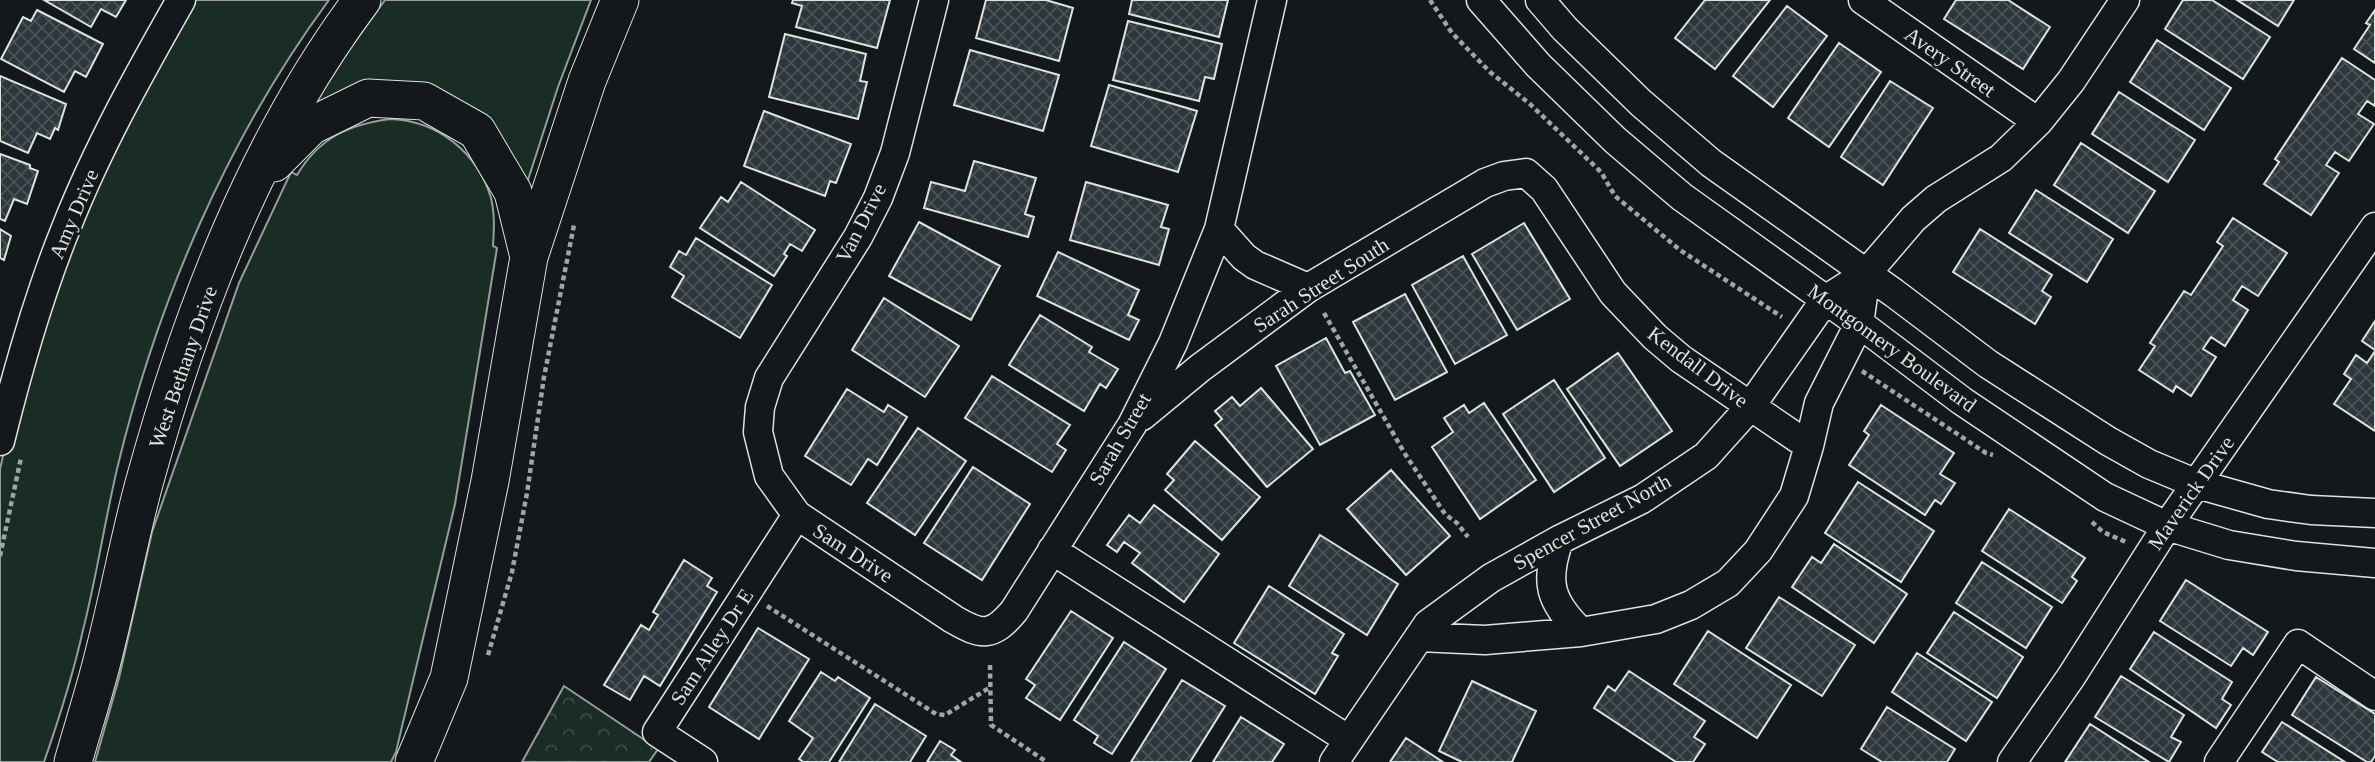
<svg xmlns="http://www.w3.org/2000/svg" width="2375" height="762" font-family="Georgia,serif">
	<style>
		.grass { fill: #1a2d24; stroke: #939e99; stroke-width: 2 }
		.forest { fill: url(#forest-crowns); stroke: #939e99; stroke-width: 2 }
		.building { fill: url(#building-cross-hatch); stroke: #d8e6dc; stroke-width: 2 }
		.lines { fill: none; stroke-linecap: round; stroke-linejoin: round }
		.minor-casing { stroke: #d8e6dc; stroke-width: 31 }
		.major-casing { stroke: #d8e6dc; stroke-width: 39 }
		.path { stroke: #9da8a2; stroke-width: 4.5; stroke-dasharray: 5 3.5; stroke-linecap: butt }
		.minor { stroke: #14181c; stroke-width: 28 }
		.major { stroke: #14181c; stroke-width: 37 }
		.labels { text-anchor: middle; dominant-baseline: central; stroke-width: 5; stroke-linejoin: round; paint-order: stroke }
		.street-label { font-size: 21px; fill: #d8e6dc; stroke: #14181c }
	</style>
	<defs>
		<pattern id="forest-crowns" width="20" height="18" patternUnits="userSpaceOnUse" patternTransform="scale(1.75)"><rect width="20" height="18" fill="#1a2d24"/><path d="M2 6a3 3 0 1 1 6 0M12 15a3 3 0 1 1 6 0" fill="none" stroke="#3b4b43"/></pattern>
		<pattern id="building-cross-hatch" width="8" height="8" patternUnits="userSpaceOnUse" patternTransform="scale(1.75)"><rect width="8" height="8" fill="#2c363c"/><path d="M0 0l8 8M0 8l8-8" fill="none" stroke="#4a5358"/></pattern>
	</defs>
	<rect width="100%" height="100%" fill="#14181c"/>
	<path class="grass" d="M191,0H329C228,137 158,300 118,465C105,519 97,575 83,630C73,675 59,719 44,762H0V469L7,438L100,164Z
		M385,0H591L558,87L527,183L486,122L316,101L349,50Z
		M391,119C438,121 478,153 491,198C495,214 494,230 493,246L497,248L455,504L396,752L391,762H95L119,678L152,532L239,283L291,172L297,175C319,138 349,124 391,119Z"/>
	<path class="forest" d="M564,686L658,749L649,762H522Z"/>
	<path class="building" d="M44,0H126L116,17L101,9L91,27Z
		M793,0H890L877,48L796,27L802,6L792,3Z
		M986,0H1046L1073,8L1059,61L976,38Z
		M1132,0H1228L1219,37L1129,14Z
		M1705,0H1770L1715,69L1675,38Z
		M1956,0H2008L2050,27L2023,69L1944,19Z
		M2183,0H2212L2270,37L2243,79L2165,29Z
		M2237,0H2294L2278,26Z
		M1787,6L1827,36L1773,107L1733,76Z
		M37,10L103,44L86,77L75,71L64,92L1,59L23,17L31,21Z
		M2375,10V63L2354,49L2370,25L2366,23Z
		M1128,21L1222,44L1214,79L1205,77L1199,101L1113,80Z
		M785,34L866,54L860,81L867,82L858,119L769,97Z
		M2157,40L2231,88L2204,130L2130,82Z
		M1839,43L1881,72L1829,147L1788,118Z
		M970,50L1059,75L1043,131L954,105Z
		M2342,58L2375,80V106L2367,101L2358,114L2374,124L2349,161L2335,152L2326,165L2339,173L2311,215L2264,184L2279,162L2275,159Z
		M0,76L66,104L58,130L55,128L50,139L37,133L28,153L0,141Z
		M1890,81L1933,108L1883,185L1841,157Z
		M1109,85L1197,111L1178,172L1091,146Z
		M2119,92L2195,140L2168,182L2092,134Z
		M764,111L851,144L836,183L830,181L825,196L744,166Z
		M2081,143L2155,191L2128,233L2054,185Z
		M0,154L30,165V168L38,171L27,204L14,199L5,221L0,219Z
		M974,161L1036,178L1025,214L1034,217L1028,237L924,208L931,182L965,191Z
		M741,182L815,230L802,251L790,244L784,254L787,256L774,276L700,228L721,197L728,202Z
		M1086,182L1168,205L1161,227L1169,229L1159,265L1070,240Z
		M2036,190L2113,239L2087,282L2009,233Z
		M2233,218L2287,253L2258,296L2242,286L2233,300L2248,310L2225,346L2211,337L2203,349L2216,357L2191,396L2176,386L2173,392L2139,370L2155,346L2150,343L2184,291L2191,295L2223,246L2217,242Z
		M919,222L1000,266L971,320L889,276Z
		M1524,223L1570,299L1517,330L1472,254Z
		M0,229L11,236L4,260L0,258Z
		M1980,229L2052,275L2042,291L2051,297L2035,324L1953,272Z
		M696,238L772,285L740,338L672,297L684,276L670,267L679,251L686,255Z
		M1058,252L1139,290L1128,315L1139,320L1129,340L1037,296Z
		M1463,256L1507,335L1455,364L1412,285Z
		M1405,294L1447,372L1395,400L1353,322Z
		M884,298L959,346L925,397L852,350Z
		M1040,315L1092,347L1089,352L1118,369L1106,388L1100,384L1084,411L1009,365Z
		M2375,321V350L2362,341Z
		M1326,338L1345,373L1350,371L1375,415L1320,445L1276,366Z
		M2375,351V431L2334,404L2351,379L2344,374L2356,355L2367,363Z
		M1618,353L1672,431L1620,466L1567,389Z
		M992,376L1070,425L1057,444L1066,450L1052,472L965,418Z
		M1554,380L1605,458L1554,492L1503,414Z
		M1261,388L1313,449L1267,487L1215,425L1222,419L1215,411L1232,397L1240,406Z
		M847,389L884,412L888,405L907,417L877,465L868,459L851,485L805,456Z
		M1484,403L1536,480L1480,519L1432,447L1453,432L1444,418L1464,405L1469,413Z
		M1881,405L1954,453L1940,474L1955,483L1941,504L1935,500L1925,515L1849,465L1869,435L1864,431Z
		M918,428L966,461L915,535L867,503Z
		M1195,441L1260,497L1222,540L1165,490L1174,480L1167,474Z
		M973,467L1030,504L982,580L924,543Z
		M1391,470L1450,536L1406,575L1347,509Z
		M1858,482L1934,531L1901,582L1825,533Z
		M1154,505L1219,554L1184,602L1132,563L1140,553L1124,542L1117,552L1107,545L1129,515L1140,523Z
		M2009,509L2085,558L2072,577L2077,581L2062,603L1982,551Z
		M1320,535L1398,584L1367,635L1289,586Z
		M1834,544L1907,594L1874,643L1792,587L1812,557L1821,563Z
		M684,560L712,578L707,586L717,592L660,686L644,676L630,700L604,685L641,625L649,630L658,615L653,612Z
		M1982,562L2052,607L2026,648L1956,603Z
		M2186,580L2268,632L2253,655L2243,648L2231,666L2160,621Z
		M1269,586L1344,634L1332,653L1338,656L1315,694L1234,643Z
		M1779,597L1855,645L1822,696L1746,648Z
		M1071,611L1113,638L1060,720L1026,698L1035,685L1026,679Z
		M1954,612L2023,657L1997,698L1927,653Z
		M758,628L809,659L759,739L709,707Z
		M1708,631L1791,685L1757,738L1674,684Z
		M2154,632L2232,682L2222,699L2231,705L2216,728L2130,669Z
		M1124,642L1166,669L1112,754L1094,743L1098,736L1074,720Z
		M1917,653L1992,702L1966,741L1892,692Z
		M1629,671L1705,721L1694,737L1705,744L1693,762H1676L1594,708L1608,686L1615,691Z
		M821,672L835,681L838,677L870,698L829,762H803L799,759L813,738L789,721Z
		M2121,676L2184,715L2171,737L2181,742L2169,762L2095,717Z
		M2316,677L2375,714V756L2371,762H2367L2292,715Z
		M1182,680L1225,706L1190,762H1131Z
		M1472,681L1536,711L1512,762H1462L1439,751Z
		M875,704L926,736L910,762H839Z
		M1887,707L1955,749L1947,762H1882L1861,749Z
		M1241,717L1284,744L1272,762H1213Z
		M2282,722L2345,762H2278L2262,752Z
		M2090,724L2149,762H2065Z
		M1406,738L1443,762H1390Z
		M940,741L955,750L951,755L961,762H927Z"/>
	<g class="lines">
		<defs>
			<path id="minor" d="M934,0L895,153L878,198L858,237L769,378L760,407L758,432L769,476L797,515L953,619C982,636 992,637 1014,611L1132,425L1173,343L1219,229L1272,0
				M1481,0L1538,65L1615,140L1682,197L1868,330L1962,401L2105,497L2167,526L2229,545L2296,556L2375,563
				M1540,0L1565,29L1641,103L1711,163L1894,293L1988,364L2108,441L2149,464L2197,484L2268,504L2311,510L2375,513
				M1863,0L2038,122
				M1219,229L1244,257L1255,265L1308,288
				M1142,416L1200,368L1308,288L1485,183L1504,176L1526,173L1544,189L1613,293L1655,337L1681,359L1809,446
				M0,441C18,368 38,297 66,228C97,149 139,74 181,0
				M1559,540C1544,582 1550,602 1581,632
				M1052,550L1349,740
				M1419,637L1485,640L1581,632L1656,619L1691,605L1728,583L1758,551L1794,496L1809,446L1819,403L1859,324L1866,274
				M703,762L657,732L797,515
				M1334,762L1428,624L1491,578L1559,540L1642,499L1706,456L1750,407L1825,300L1866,274L1913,219L1936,199L2001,158L2038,122L2071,81L2125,0
				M2012,762L2071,677L2167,526L2375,227
				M2219,762L2298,644L2375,696"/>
			<path id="major" d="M274,163L311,126L368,98L424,101L477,131L513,192L529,257
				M73,762C84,723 97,684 106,645C120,590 130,534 145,480C191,313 257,140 362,0
				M414,762L449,678L490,481L529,257L587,81L620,0"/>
		</defs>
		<use href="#minor" class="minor-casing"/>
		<use href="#major" class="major-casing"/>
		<path class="path" d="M1430,0L1452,33L1490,72L1530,104L1601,172L1615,196L1680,250L1782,317
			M1324,313L1405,454L1445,514L1457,523L1468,537
			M1862,371L1986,453L1993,455
			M2092,522L2103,532L2126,542
			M0,556L21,458
			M767,606L936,714L945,715L989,688
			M488,655L512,572L527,493L544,377L574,225
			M990,665L991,725L1047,762"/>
		<use href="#minor" class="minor"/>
		<use href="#major" class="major"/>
	</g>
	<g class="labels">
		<g class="street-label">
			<text transform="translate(1950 62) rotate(35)">Avery Street</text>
			<text transform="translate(74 214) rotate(-67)">Amy Drive</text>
			<text transform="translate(861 223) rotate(-63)">Van Drive</text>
			<text transform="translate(1321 285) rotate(-33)">Sarah Street South</text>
			<text transform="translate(1892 348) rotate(36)">Montgomery Boulevard</text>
			<text transform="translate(183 367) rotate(-71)">West Bethany Drive</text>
			<text transform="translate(1698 367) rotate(37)">Kendall Drive</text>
			<text transform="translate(1120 439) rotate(-60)">Sarah Street</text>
			<text transform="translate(2191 493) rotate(-55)">Maverick Drive</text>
			<text transform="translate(1592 522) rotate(-29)">Spencer Street North</text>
			<text transform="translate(853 553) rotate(33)">Sam Drive</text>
			<text transform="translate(712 647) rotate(-57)">Sam Alley Dr E</text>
		</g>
	</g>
</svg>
